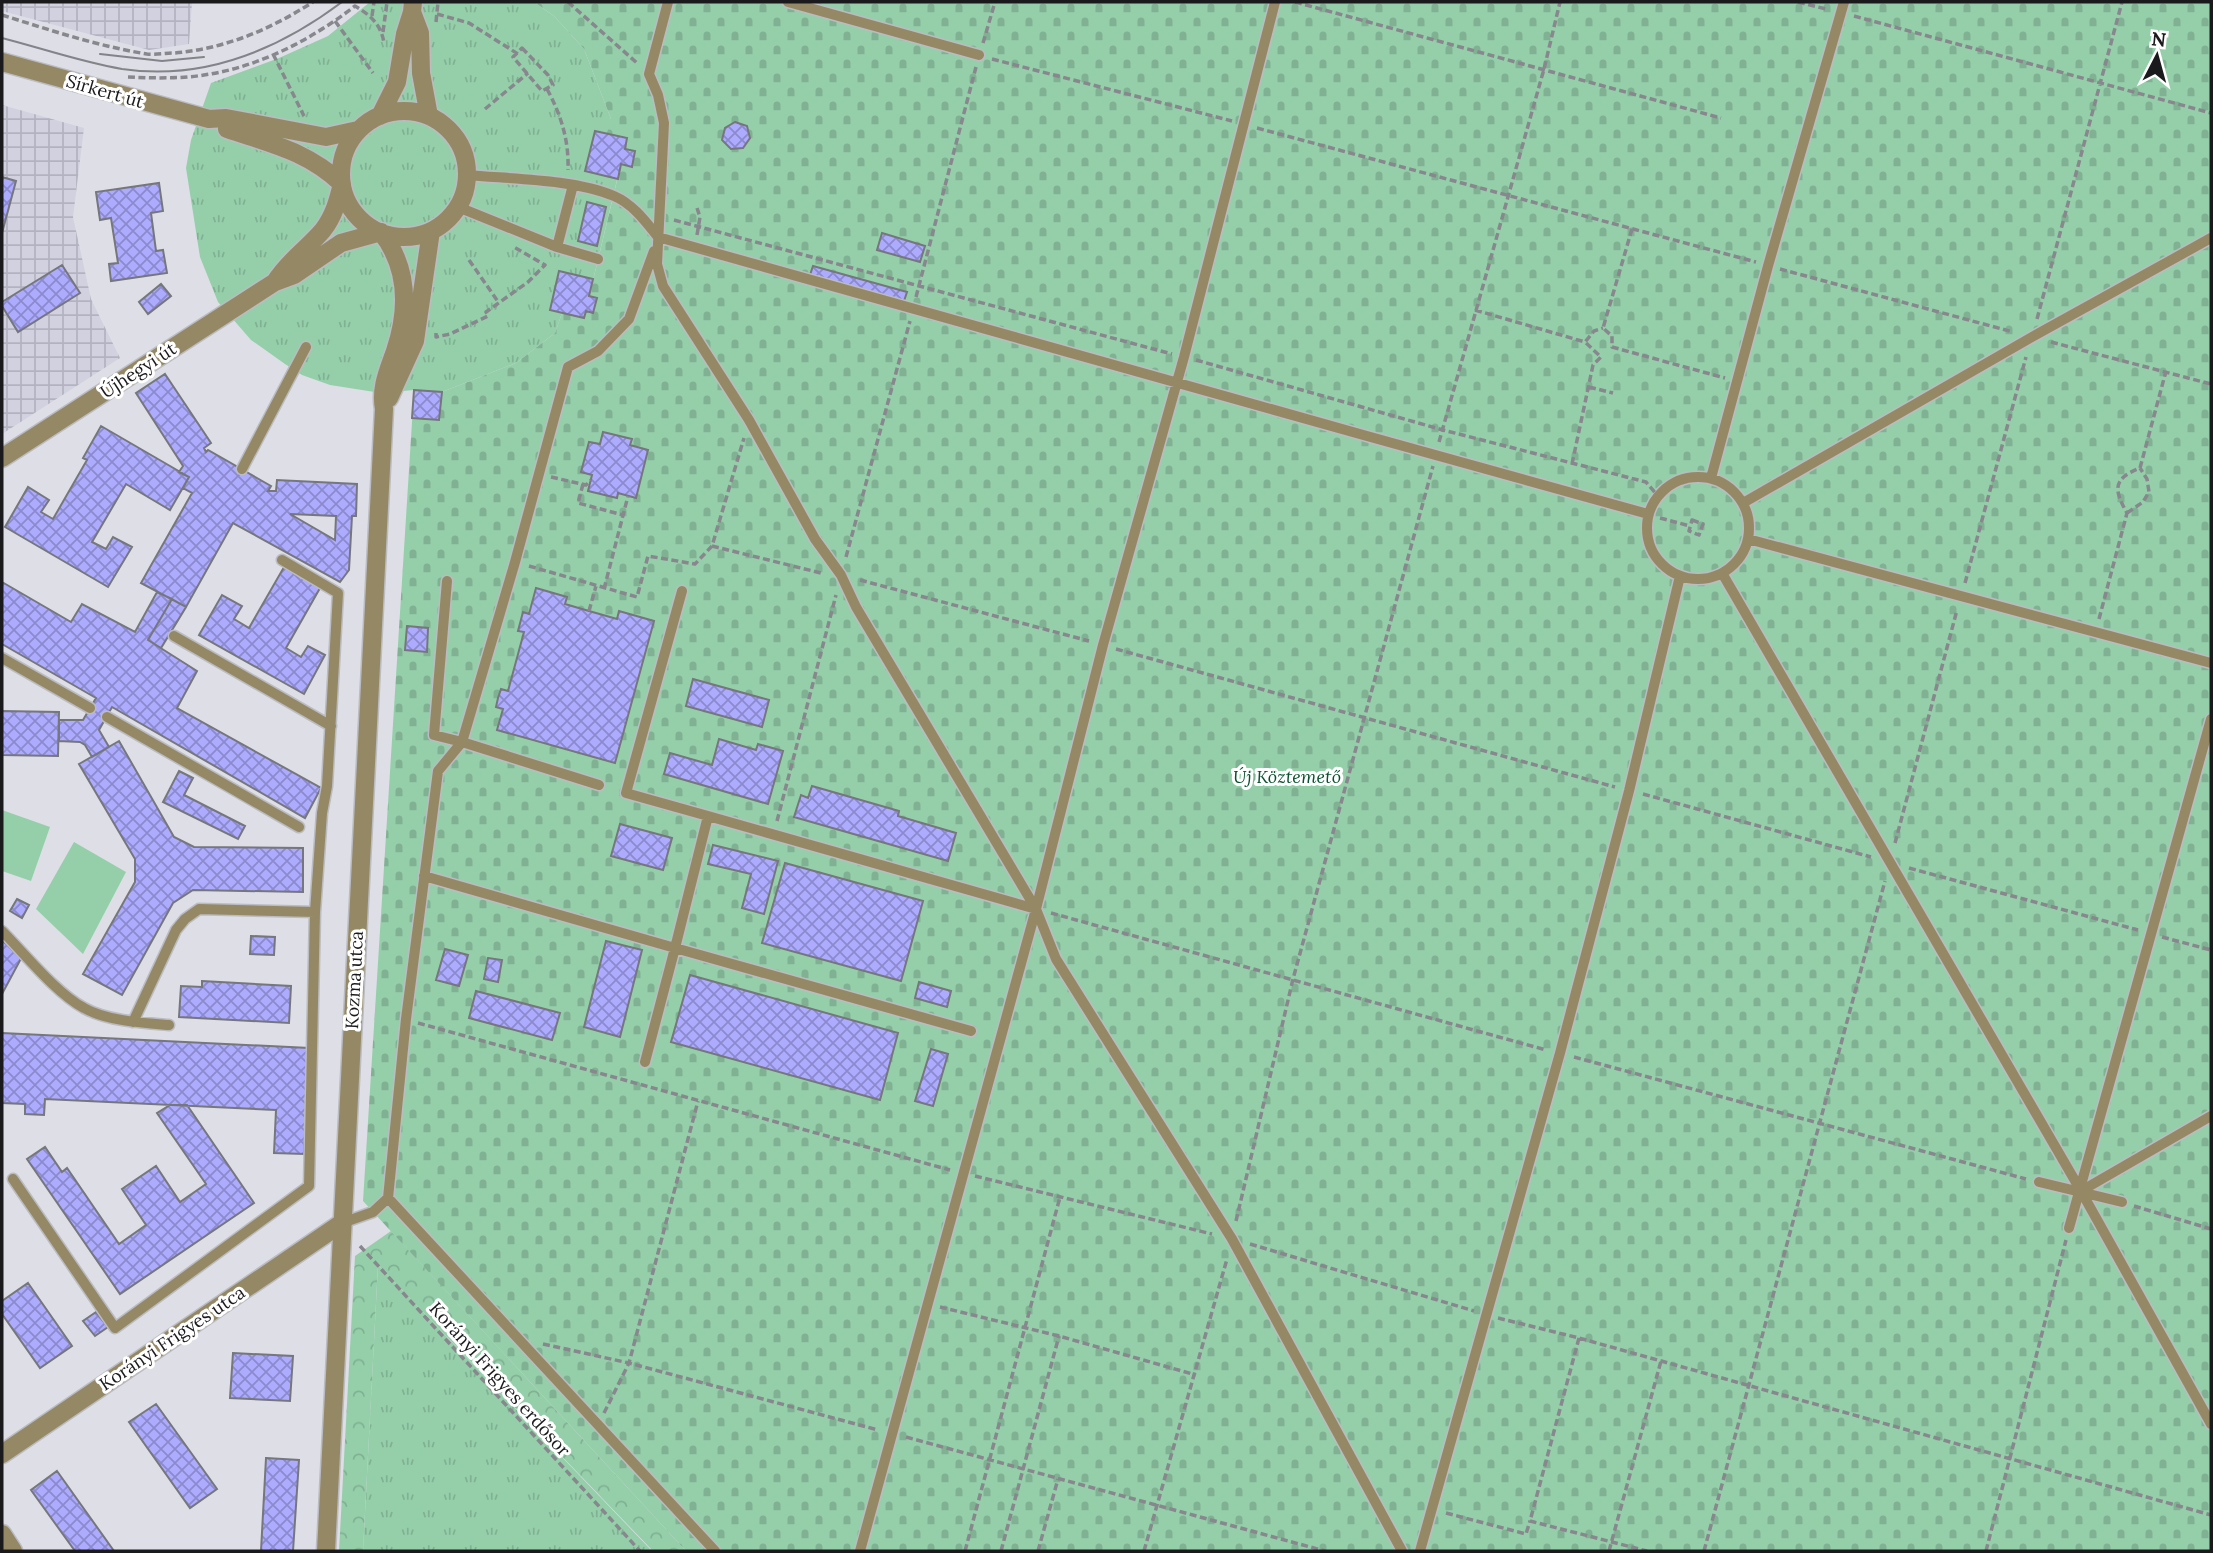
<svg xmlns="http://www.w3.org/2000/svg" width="2213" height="1553" font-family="Lora,serif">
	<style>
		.industrial { fill: url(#industrial-grid) }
		.grass { fill: url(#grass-tufts) }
		.forest { fill: url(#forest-crowns) }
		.cemetery { fill: url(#cemetery-stones) }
		.pitch { fill: #95cfaa }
		.building { fill: url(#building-cross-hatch); stroke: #76767d; stroke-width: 2; fill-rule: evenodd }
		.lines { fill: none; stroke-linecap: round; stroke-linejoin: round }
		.service-casing { stroke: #bbbbc2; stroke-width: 13 }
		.minor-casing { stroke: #bbbbc2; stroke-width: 21 }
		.tertiary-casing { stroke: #bbbbc2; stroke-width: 21 }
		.path { stroke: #87878d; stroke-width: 3.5; stroke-dasharray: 7 3.5; stroke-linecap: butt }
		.service { stroke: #958965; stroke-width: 10 }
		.minor { stroke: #958965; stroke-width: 18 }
		.tertiary { stroke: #958965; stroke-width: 18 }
		.tram { stroke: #838389; stroke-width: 2 }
		.labels { text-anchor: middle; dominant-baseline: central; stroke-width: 6; stroke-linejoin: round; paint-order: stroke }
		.street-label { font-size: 18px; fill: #1a1a1d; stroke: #fff }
		.park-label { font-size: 18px; font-style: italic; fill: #0a522f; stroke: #fff }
	</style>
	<defs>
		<pattern id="industrial-grid" width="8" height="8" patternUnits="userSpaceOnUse" patternTransform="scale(1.75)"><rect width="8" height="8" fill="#d1d1e0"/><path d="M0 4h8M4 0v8" fill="none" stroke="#b3b3c0"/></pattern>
		<pattern id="grass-tufts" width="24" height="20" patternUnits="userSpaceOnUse" patternTransform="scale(1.75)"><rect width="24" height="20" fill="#95cfaa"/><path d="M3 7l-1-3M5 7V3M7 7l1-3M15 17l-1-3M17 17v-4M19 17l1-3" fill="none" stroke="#80b192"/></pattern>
		<pattern id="forest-crowns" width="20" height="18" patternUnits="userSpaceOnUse" patternTransform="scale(1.75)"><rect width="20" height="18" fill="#95cfaa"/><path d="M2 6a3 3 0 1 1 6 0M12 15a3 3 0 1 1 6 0" fill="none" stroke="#80b192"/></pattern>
		<pattern id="cemetery-stones" width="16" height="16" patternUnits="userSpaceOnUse" patternTransform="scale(1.75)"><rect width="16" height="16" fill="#95cfaa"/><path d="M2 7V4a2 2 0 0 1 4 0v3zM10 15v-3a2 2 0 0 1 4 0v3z" fill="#80b192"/></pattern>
		<pattern id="building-cross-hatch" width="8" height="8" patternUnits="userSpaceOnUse" patternTransform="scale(1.75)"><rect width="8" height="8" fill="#acabfe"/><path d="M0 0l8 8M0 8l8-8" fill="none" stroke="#8b8acd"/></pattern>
	</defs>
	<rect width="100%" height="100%" fill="#dedee6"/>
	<path class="industrial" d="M2,2H192L189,44L149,50L2,11Z
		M2,105L84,128L73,217L91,299L120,358L2,434Z"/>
	<path class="grass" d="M370,2H534L554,16L584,49L611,119L627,138L584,318L562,313L555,333L516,363L442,392L414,390L381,393L330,385L302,375L285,364L251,340L218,302L200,257L186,168L191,140L211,83L279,58L328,36Z
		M378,1265L651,1550L650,1551H363Z"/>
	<path class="forest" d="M391,1231L686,1551H650L651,1549L378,1265L363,1551H339L355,1256Z"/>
	<path class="cemetery" d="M534,2H2211V1551H686L363,1201L414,390L442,392L516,363L555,333L562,313L584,318L627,139L607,133L611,119L584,49L554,16Z"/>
	<path class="pitch" d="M2,810L50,827L31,881L2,871Z
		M74,842L126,872L83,954L36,909Z"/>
	<path class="building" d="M735,122L747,126L750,138L743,148L731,149L722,140L725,128Z
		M595,131L627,138L625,149L635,151L632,167L621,164L618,179L585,171Z
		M2,177L16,181L2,233Z
		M159,183L163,211L151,213L156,251L163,250L167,273L111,281L109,264L118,263L111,218L100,220L96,192Z
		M587,202L606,207L597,246L578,241Z
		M882,233L925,246L920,262L877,250Z
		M62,265L80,293L18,332L2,306V302Z
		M813,266L907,292L904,301L810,275Z
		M559,271L593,279L589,296L597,298L593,313L586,311L584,318L550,310Z
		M161,284L171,296L148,314L139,302Z
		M165,374L211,443L204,448L206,452L208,450L271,486L268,491H276L277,480L357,484L356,516H352L349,570L340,582L233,523L186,607L141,583L192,493L183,488L189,477L179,472L183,466L136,393ZM290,514L336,516L335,540Z
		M414,390L442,392L439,420L412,418Z
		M101,426L189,477L170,510L126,484L92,542L106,549L113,537L132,547L108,587L5,527L28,487L49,500L41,512L53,519L87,460L83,458Z
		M603,432L632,439L630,445L648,450L636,498L618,493L617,498L588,491L592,475L581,472L589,442L600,444Z
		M284,567L320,588L286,648L301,657L308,646L325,655L304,694L199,635L222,595L242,606L234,619L249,628Z
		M2,582L71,622L82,604L135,632L157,592L172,599L148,640L197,671L177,708L321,788L305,818L112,707L99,730L109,747L92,757L85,745L80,742L59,741V720H83L96,698L2,644Z
		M536,588L567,597L565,604L589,611L617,619L619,611L654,621L615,763L497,730L503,709L496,707L498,698L501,689L508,691L524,632L518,631L523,612L529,614Z
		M172,599L186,607L161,648L148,640Z
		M407,626L428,628L427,652L405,650Z
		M693,679L769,700L762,727L686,706Z
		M2,711L59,712L58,756L2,755Z
		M719,739L756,750L758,744L783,751L768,804L664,774L670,753L712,765Z
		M119,741L174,837L194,847L303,848V892L193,890L173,903L122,995L83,974L135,882V859L79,764Z
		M179,771L193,778L184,795L245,826L238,839L163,802Z
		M812,786L899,811L898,816L956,833L948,861L794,817L801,795L808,798Z
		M620,824L672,838L663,870L611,856Z
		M713,845L778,861L764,914L742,908L751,874L708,864Z
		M785,863L923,901L901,981L762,943Z
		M17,899L29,905L22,918L10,911Z
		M251,936L275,937L274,955L250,954Z
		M2,941L24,953L2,994Z
		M606,941L642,950L620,1037L584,1027Z
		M445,949L468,955L459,986L436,980Z
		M488,958L502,960L498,982L484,979Z
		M690,975L898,1033L880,1100L671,1042Z
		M202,981L291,986L289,1023L179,1017L181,986L202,987Z
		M919,982L951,991L947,1007L915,998Z
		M476,991L560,1013L552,1040L469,1018Z
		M2,1033L309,1048L304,1154L274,1153L276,1110L45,1099L44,1115L25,1114V1104L2,1103Z
		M931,1049L948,1054L933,1106L915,1101Z
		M170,1105H187L254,1203L120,1294L27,1159L45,1147L62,1172L67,1168L119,1244L146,1225L122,1189L156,1166L180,1202L206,1184L157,1113Z
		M28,1283L72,1346L40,1368L2,1314V1301Z
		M96,1312L108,1327L95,1336L83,1321Z
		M233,1353L293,1356L290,1401L230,1398Z
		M156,1404L217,1489L190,1508L129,1422Z
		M266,1458L299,1460L293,1551H261Z
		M57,1471L114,1551H75L31,1490Z"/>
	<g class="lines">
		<defs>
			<path id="service" d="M668,2L649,74L658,95L664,123L657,264L663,286L749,420L815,539L841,575L856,607L1036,909L1056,959L1232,1239L1402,1551
				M788,2L979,55
				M467,175C510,179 575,179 614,196C633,204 646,222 658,237C988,332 1318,422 1648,514
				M458,207L557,247L598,259
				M557,247L573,185
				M242,469L306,347
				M1647 528a51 51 0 1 1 102 0a51 51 0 1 1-102 0Z
				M1711,478L1768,266L1844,2
				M1743,503L2032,337L2211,238
				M1748,539L2211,663
				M1722,573L2081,1191L2211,1424
				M447,581L434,735L462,742L438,771L406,1019L388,1198L715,1551
				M682,591L626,793L708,816L675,948L971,1031
				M174,636L331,726
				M2,658L90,708
				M107,717L299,827
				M599,785L462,742L515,562L568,367L598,351L629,319L654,251
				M708,816L1036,909
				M424,876L675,948L645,1062
				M2,931C25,954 56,993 84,1008C107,1021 143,1023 169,1025
				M133,1022L176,930L185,919L199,909L315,912
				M13,1179L115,1328L309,1186L315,912L322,813L327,786L338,593L282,560
				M2039,1182L2122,1202
				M2081,1191L2211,1116
				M342,1223L373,1212L388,1198
				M2069,1228L2211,719
				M860,1551L1036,909L1103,645L1184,357L1275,2
				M1420,1551L1560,1053L1629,791L1680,576"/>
			<path id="minor" d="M2,1454L342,1223
				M2,1534L13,1551"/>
			<path id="tertiary" d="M412,12L420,33L421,73L429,116
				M2,62L209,119L226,118L326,137L358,130
				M341 174a63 63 0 1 1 126 0a63 63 0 1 1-126 0Z
				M380,116L397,82L405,34L412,12L413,2
				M227,129C271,144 307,151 342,184
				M275,282C288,261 308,248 323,230C334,216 338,200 342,184
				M389,398L415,341L431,231
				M2,458L275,282L294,275L341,243L381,232
				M326,1551L384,409C380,388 388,371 395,351C409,309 409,268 381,232"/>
		</defs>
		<use href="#service" class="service-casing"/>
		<use href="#minor" class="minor-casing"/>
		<use href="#tertiary" class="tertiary-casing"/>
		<path class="path" d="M568,2L637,63
			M1295,2L1721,118
			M1798,2L1826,9
			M437,14L469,23L518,54
			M2,15C50,30 97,46 147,54C155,55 165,53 174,53C225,49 271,29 313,2
			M372,16L374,2
			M1854,16L2211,113
			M335,21L373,73
			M436,22L438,2
			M383,32L387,2
			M983,43L995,2
			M522,48L548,75L553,85L542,91L513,57Z
			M273,54L304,116
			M992,59L1232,121
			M128,77C153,78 179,79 204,75C259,67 311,40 355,6C370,15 381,24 384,43
			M547,89C561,115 569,140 568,170
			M485,109L528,73
			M1257,128L1756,262
			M674,220L1172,354
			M1632,229L1603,328L1612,336V347L1725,378
			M697,235L700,217L697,208
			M469,260L499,303
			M1780,269L2013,332
			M916,297L976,67
			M1475,310L1585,342L1594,331L1603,328
			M2037,319L2122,2
			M436,333V337L450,334L488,316L486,312L528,282L545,265L514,247
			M2051,342L2211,384
			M1196,360L1443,430L1646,482L1658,496
			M1589,387L1613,393
			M1439,442L1544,69L1560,2
			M1572,464L1593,365L1601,357L1585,342
			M551,477L586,485L591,480
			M583,484L578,503L623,515
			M2127,513L2143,502L2149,492L2147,479L2140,468
			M1660,518L1690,526
			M1692,520L1703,524L1699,535L1689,531Z
			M712,546L821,573
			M846,557L910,321
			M529,566L637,597L648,556L695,564L712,546L744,438
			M860,580L1089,641
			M1965,583L2026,357
			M604,589L628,496
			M589,611L596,586
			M2099,619L2127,513C2114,490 2112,479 2140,468L2166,371
			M1116,649L1615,787
			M1643,794L1871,857
			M777,821L836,595
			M1895,843L1957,610
			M1909,868L2138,930
			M1051,913L1546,1050
			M2162,937L2211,950
			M418,1023L950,1170
			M1574,1057L2026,1179
			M975,1176L1212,1234
			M2134,1206L2211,1229
			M1236,1221L1293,979L1433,466
			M1250,1244L1474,1311
			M360,1246L640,1551
			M940,1307L1059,1336L1196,1375
			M1498,1318L1579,1338L2211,1515
			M1579,1338L1530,1521L1647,1551
			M543,1344L629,1363L878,1430
			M604,1413L629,1363L698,1101
			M906,1437L1325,1551
			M1446,1513L1526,1534L1530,1521
			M965,1551L1060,1197
			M1001,1551L1059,1336
			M1038,1551L1058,1479
			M1144,1551L1227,1259
			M1609,1551L1661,1361
			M1704,1551L1885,881
			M1986,1551L2066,1240"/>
		<use href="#service" class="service"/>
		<use href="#minor" class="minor"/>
		<use href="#tertiary" class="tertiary"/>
		<path class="tram" d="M2,38C41,48 81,62 122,69C204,81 278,50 342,2
			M100,54L162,61L204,57"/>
	</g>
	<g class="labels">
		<g class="street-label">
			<text transform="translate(105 91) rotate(16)">Sírkert út</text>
			<text transform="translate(138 370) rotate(-33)">Újhegyi út</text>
			<text transform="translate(354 980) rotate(-87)">Kozma utca</text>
			<text transform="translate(172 1338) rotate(-34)">Korányi Frigyes utca</text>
			<text transform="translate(500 1379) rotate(48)">Korányi Frigyes erdősor</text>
		</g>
		<g class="park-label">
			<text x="1287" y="776">Új Köztemető</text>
		</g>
	</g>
	<rect width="2213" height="1553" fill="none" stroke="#1a1a1d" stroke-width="7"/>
	<g transform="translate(2157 56) rotate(6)" stroke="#ffffff" stroke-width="5" paint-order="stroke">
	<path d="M0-5L12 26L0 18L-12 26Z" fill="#1a1a1d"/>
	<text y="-10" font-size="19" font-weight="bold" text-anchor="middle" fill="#1a1a1d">N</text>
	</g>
</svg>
